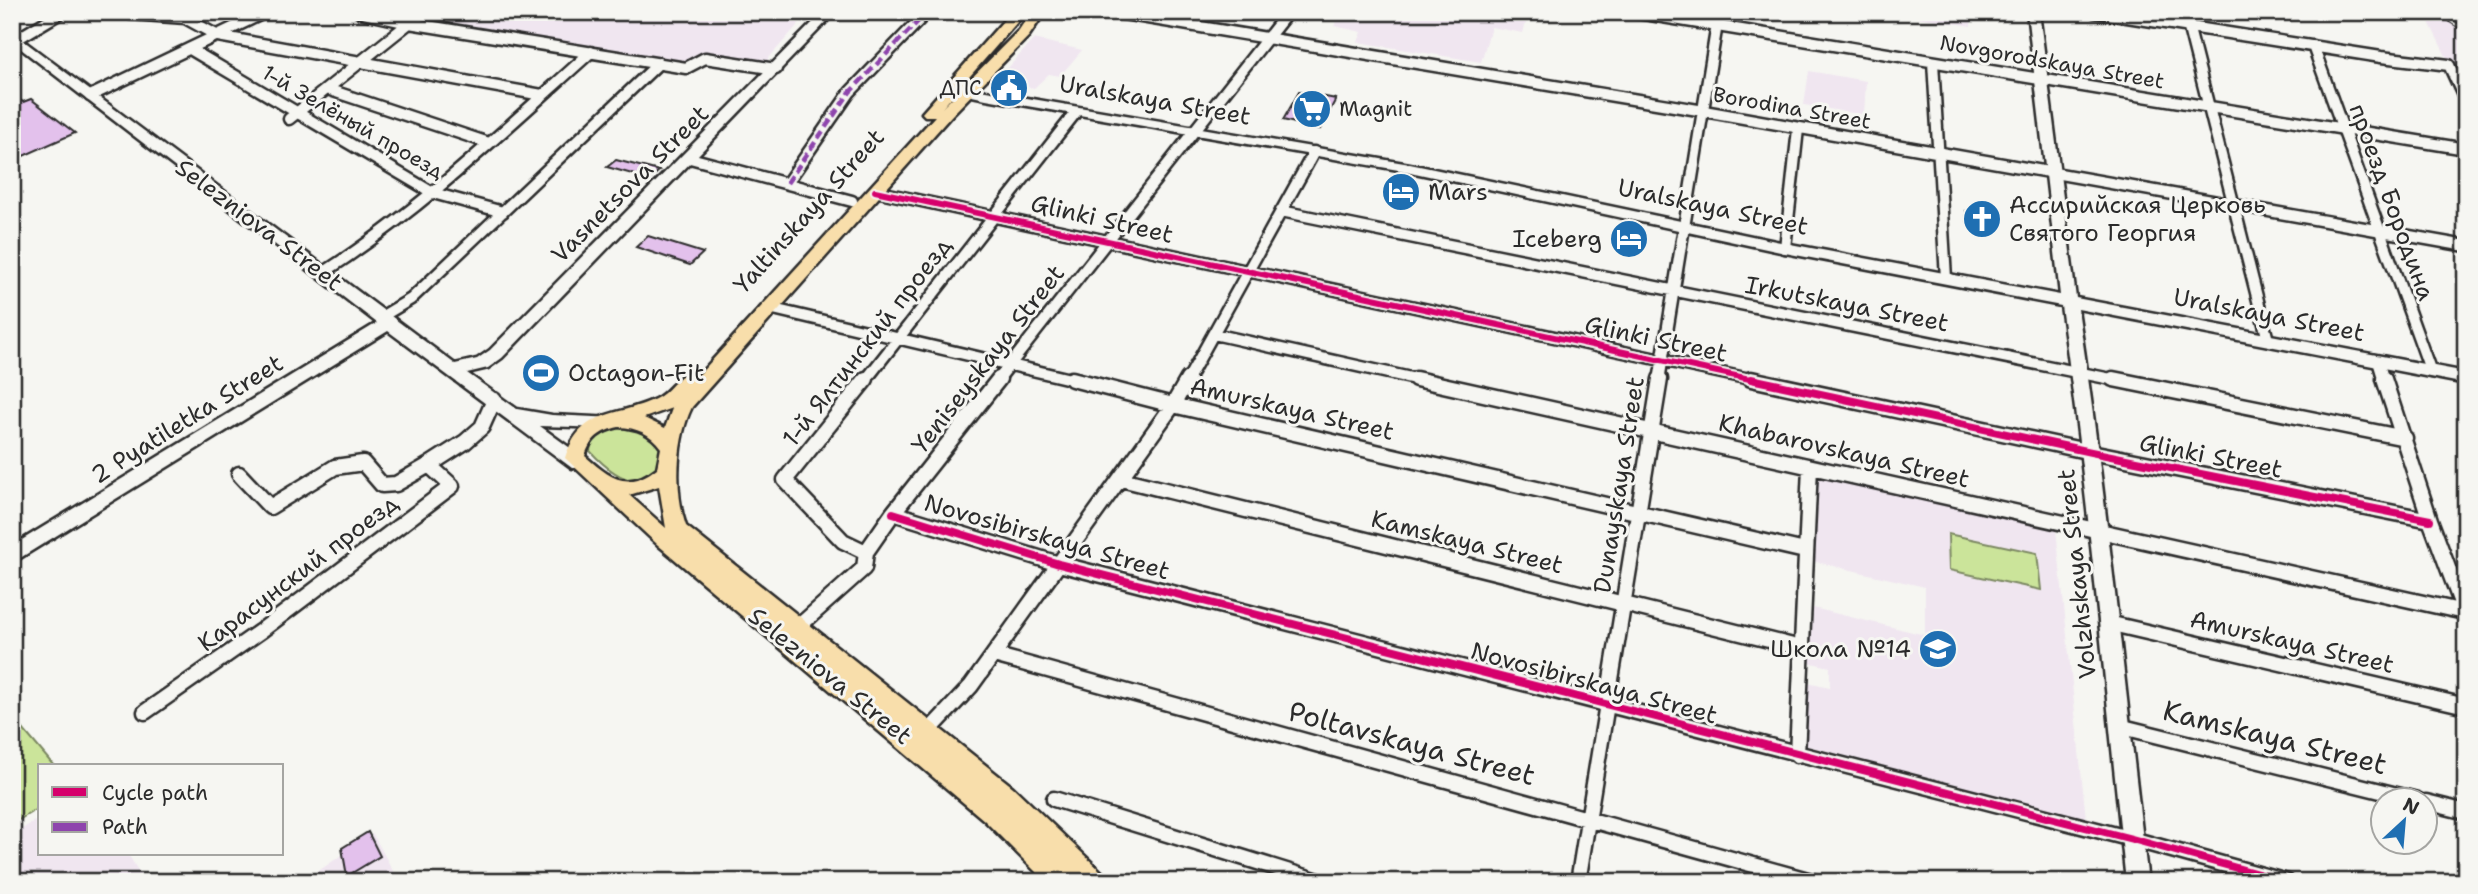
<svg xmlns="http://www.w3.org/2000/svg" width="2478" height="894" font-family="'Shantell Sans',sans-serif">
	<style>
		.built { fill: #f0e6f0 }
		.green { fill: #cbe49a; stroke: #7b8862; stroke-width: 2 }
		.building { fill: #e3c1ec; stroke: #2b2b2b; stroke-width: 2 }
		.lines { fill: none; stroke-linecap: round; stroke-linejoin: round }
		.street-far1-casing { stroke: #2b2b2b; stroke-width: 15 }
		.street-casing { stroke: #2b2b2b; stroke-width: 19 }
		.secondary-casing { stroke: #2b2b2b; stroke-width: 5 }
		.primary-casing { stroke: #2b2b2b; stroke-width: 5 }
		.street-far1 { stroke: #f6f6f2; stroke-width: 10 }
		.street { stroke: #f6f6f2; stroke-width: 14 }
		.secondary { fill: #f6f6f2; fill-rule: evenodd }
		.primary { fill: #f8deab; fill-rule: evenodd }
		.rail-casing { stroke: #2b2b2b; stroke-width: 4.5 }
		.rail { stroke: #f6f6f2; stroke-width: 2.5; stroke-dasharray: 9; stroke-linecap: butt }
		.quiet { stroke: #8e44ad; stroke-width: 4.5; stroke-dasharray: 9 4.5; stroke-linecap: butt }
		.cycleway-far1-casing { stroke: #f6f6f2; stroke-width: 10 }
		.cycleway-casing { stroke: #f6f6f2; stroke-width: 12 }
		.cycleway-far1 { stroke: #d6006c; stroke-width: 6 }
		.cycleway { stroke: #d6006c; stroke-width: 8 }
		.labels { text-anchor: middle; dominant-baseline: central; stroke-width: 6; stroke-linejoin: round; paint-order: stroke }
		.far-street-label { font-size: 21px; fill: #2b2b2b; stroke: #f6f6f2 }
		.far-poi-label { font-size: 21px; fill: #2b2b2b; stroke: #f6f6f2; text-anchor: end }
		.street-label { font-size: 24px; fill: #2b2b2b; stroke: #f6f6f2 }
		.poi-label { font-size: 24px; fill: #2b2b2b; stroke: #f6f6f2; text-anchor: start }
		.near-street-label { font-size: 28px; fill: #2b2b2b; stroke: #f6f6f2 }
	</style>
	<rect width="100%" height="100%" fill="#f6f6f2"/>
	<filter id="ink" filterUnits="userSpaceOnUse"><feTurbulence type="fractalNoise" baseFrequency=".0143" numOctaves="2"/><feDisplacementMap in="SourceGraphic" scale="14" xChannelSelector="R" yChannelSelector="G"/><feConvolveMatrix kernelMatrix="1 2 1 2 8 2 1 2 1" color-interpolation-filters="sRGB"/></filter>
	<g filter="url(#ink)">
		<path class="built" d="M432,12H809L762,66L696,56L687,65L421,20Z
			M1344,12H1529L1523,33L1491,27L1481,62L1358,42L1362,32L1334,26Z
			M1971,12V26L1894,13V12Z
			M2424,12H2466V96Z
			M1034,39L1082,50L1060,76L1049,74L1034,88L1013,84L1008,68Z
			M1809,71L1866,81L1864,115L1804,105Z
			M1817,477L2056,529L2086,819L1804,745L1807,682L1830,687V667L1807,662L1809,607L1925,635V587L1812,561Z
			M40,818V854H128L145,882H12V835Z
			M373,834L399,882H302Z"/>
		<path class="green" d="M618,425L639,428L660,442L663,463C658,468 652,476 647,478C627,488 602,464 590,451L592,438Z
			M1948,534L2037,553L2041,590L1949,570Z
			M12,716L54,766H40V807L12,824Z"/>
		<path class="building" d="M1299,92L1336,99L1320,129L1283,120Z
			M12,94L23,102L31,99L75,133L12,161Z
			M616,160L659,171L650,179L607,167Z
			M1978,210L1997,216L1999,226L1967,221L1966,211Z
			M1621,227L1642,231L1637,251L1616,246Z
			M648,236L703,253L690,265L636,247Z
			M368,832L380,856L347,876L342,848Z"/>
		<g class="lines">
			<defs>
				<path id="street-far1" d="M359,12L409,23L686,68L705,58L776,69
					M1111,12L1704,111L2466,246
					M1632,12L2466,149
					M2095,12L2381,57L2449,65L2466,102
					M130,14L185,18L218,36L542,95
					M2188,25L2268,340
					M17,39L62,12
					M2313,46L2431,372
					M190,49L433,193L503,212
					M1933,62L1946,278
					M327,89L489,143
					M90,96L266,12
					M289,119L423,12
					M690,158L852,201
					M787,183L850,92L927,12
					M875,191L1759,381
					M1281,211L2121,381
					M1785,248L1798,129
					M323,273C421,210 504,130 591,52
					M769,308L1079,381
					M381,317L411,299L659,63
					M1214,334L1424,381
					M2378,361L2384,381
					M865,381L1076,112
					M997,381L1288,12
					M1187,381L1314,152
					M1659,381L1719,12"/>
				<path id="street" d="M866,379L785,480L843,541L866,552
					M1072,379L1173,405L1805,551
					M1416,379L2464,612
					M1751,379L2091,452L2430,520
					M2113,379L2405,438
					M2384,379L2430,520L2466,616
					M239,474L270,507L335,467L363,463L382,485L396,484L429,465
					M1121,479L1801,648
					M893,513L1059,564L2132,839L2287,882
					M2108,623L2466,706
					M798,627L864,568L866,552L893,513L999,379
					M994,655L1815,882
					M145,712L262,630L452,486L429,465L465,442L482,427L494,400
					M2119,726L2417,800
					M928,732L971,686L1173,405L1188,379
					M1797,755L1810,467
					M1054,799L1322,882
					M2426,802L2466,812
					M1578,882L1660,379"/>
				<path id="secondary" d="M823,12H836L502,358L488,368L467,373L517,409L552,415L615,418L618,422L615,426L609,428L540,426L584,458L587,463L584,468H572L388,331L12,563V546L377,323L12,42V32L455,364L477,359L490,350Z
					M2027,12H2039L2076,298L2466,372V384L2078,309C2107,499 2125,691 2148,882H2126C2105,690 2089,497 2061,306L1785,253L1410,172L986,99L958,93L955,76L962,72L969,76V87L986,91L1410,164L1785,243L2060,295Z"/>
				<path id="primary" d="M1011,12H1026L942,108L1019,30L1031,12H1045L1029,36L951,116L692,407C676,439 674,492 686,526L1013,787L1104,874L1107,882H1046L984,820L658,545L565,458C582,408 615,418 655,399C669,393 675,377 689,372L697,377L935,116H925L922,113ZM673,406L665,428L644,418L672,408ZM619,427C637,428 650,433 661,448L657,468C627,492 610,478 585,456C591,438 600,431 619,427ZM659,486L666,528L629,495Z"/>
			</defs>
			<use href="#street-far1" class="street-far1-casing"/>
			<use href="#street" class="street-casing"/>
			<use href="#secondary" class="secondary-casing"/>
			<use href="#primary" class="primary-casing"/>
			<use href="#street-far1" class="street-far1"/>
			<use href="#street" class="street"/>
			<use href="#secondary" class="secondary"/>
			<use href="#primary" class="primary"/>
			<defs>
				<path id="rail" d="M2435,12L2466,30"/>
			</defs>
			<use href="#rail" class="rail-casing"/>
			<use href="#rail" class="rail"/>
			<path class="quiet" d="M787,183L850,92L927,12"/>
			<defs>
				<path id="cycleway-far1" d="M875,191L1759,381"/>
				<path id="cycleway" d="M1751,379L2091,452L2430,520
					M893,513L1059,564L2132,839L2287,882"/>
			</defs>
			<use href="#cycleway-far1" class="cycleway-far1-casing"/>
			<use href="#cycleway" class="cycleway-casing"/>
			<use href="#cycleway-far1" class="cycleway-far1"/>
			<use href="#cycleway" class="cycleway"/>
		</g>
	</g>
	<defs>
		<symbol id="civic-disc" viewBox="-11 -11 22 22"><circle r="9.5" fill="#1f6fb2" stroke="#f6f6f2"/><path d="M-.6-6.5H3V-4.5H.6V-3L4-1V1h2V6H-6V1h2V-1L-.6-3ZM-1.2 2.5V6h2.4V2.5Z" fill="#fff"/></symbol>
		<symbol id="supermarket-disc" viewBox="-11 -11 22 22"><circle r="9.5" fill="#1f6fb2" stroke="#f6f6f2"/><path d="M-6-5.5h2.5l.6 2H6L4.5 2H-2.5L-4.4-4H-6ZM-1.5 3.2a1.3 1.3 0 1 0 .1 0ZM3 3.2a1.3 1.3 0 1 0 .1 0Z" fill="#fff"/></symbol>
		<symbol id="hotel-disc" viewBox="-11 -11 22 22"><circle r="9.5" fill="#1f6fb2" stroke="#f6f6f2"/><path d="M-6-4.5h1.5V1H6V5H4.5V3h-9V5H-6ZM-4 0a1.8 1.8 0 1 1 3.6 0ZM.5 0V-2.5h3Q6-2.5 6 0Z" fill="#fff"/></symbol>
		<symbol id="church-disc" viewBox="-11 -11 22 22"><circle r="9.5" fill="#1f6fb2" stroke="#f6f6f2"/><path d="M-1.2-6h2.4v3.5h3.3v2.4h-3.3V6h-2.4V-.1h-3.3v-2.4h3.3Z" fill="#fff"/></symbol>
		<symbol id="stadium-disc" viewBox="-11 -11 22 22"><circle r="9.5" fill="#1f6fb2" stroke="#f6f6f2"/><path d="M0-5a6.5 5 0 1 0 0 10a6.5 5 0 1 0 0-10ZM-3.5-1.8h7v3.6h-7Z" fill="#fff"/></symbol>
		<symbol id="school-disc" viewBox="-11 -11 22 22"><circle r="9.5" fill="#1f6fb2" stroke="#f6f6f2"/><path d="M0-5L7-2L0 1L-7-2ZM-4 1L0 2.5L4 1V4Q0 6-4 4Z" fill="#fff"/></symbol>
	</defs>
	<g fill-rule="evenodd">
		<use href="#civic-disc" x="987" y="66" width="44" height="44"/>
		<use href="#supermarket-disc" x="1290" y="87" width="44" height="44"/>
		<use href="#hotel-disc" x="1379" y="170" width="44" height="44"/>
		<use href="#church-disc" x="1960" y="197" width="44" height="44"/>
		<use href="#hotel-disc" x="1607" y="217" width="44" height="44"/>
		<use href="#stadium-disc" x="519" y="351" width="44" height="44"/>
		<use href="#school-disc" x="1916" y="627" width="44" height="44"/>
	</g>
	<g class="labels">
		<g class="far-street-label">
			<text transform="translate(2052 62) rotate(10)">Novgorodskaya Street</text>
			<text transform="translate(1792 108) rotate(10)">Borodina Street</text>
			<text transform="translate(353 122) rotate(30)">1-й Зелёный проезд</text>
		</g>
		<g class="far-poi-label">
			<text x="982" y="88">ДПС</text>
			<text x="1339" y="109" text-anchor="start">Magnit</text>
		</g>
		<g class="street-label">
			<text transform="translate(1155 100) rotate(10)">Uralskaya Street</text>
			<text transform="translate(630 184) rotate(-45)">Vasnetsova Street</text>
			<text transform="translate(2392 202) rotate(70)">проезд Бородина</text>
			<text transform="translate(1713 207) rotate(12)">Uralskaya Street</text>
			<text transform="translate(809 211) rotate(-48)">Yaltinskaya Street</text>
			<text transform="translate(1102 219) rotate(13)">Glinki Street</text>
			<text transform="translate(259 225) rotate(37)">Selezniova Street</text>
			<text transform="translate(1847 304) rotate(11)">Irkutskaya Street</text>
			<text transform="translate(2269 315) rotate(11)">Uralskaya Street</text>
			<text transform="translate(1656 339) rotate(12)">Glinki Street</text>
			<text transform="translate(867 342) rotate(-52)">1-й Ялтинский проезд</text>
			<text transform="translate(988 359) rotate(-52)">Yeniseyskaya Street</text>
			<text transform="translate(1292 409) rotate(13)">Amurskaya Street</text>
			<text transform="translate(187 419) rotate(-32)">2 Pyatiletka Street</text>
			<text transform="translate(1844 451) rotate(13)">Khabarovskaya Street</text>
			<text transform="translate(2211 456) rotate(11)">Glinki Street</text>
			<text transform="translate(1619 485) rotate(-81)">Dunayskaya Street</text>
			<text transform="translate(1047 537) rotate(16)">Novosibirskaya Street</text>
			<text transform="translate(1467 542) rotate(14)">Kamskaya Street</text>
			<text transform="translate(298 573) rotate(-37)">Карасунский проезд</text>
			<text transform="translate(2077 574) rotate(-96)">Volzhskaya Street</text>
			<text transform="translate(2292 642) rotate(13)">Amurskaya Street</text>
			<text transform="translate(830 676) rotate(39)">Selezniova Street</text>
			<text transform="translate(1594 683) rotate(15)">Novosibirskaya Street</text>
		</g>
		<g class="poi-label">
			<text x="1428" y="192">Mars</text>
			<text x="2009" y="205">Ассирийская Церковь<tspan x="2009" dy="28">Святого Георгия</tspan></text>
			<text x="1602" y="239" text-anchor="end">Iceberg</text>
			<text x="568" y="373">Octagon-Fit</text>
			<text x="1911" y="649" text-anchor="end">Школа №14</text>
		</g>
		<g class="near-street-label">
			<text transform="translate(2275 737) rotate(14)">Kamskaya Street</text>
			<text transform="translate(1412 743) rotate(15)">Poltavskaya Street</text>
		</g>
	</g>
	<rect width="2478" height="894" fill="none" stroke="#f6f6f2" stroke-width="42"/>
	<rect x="21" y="21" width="2436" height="852" fill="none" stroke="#2b2b2b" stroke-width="2.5" filter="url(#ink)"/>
	<rect x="38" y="764" width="245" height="91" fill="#f6f6f2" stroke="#a5a5a2" stroke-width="2"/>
	<rect x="52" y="787" width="35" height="10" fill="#d6006c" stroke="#a5a5a2" stroke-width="2"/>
	<text x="102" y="800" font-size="21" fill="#2b2b2b">Cycle path</text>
	<rect x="52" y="822" width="35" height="10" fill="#8e44ad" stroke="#a5a5a2" stroke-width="2"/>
	<text x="102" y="834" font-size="21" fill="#2b2b2b">Path</text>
	<g transform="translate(2404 821) rotate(26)"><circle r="33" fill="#f6f6f2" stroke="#a5a5a2" stroke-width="2"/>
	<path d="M0-5L12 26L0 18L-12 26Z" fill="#1f6fb2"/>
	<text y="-10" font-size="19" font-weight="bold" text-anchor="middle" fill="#2b2b2b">N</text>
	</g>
</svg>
